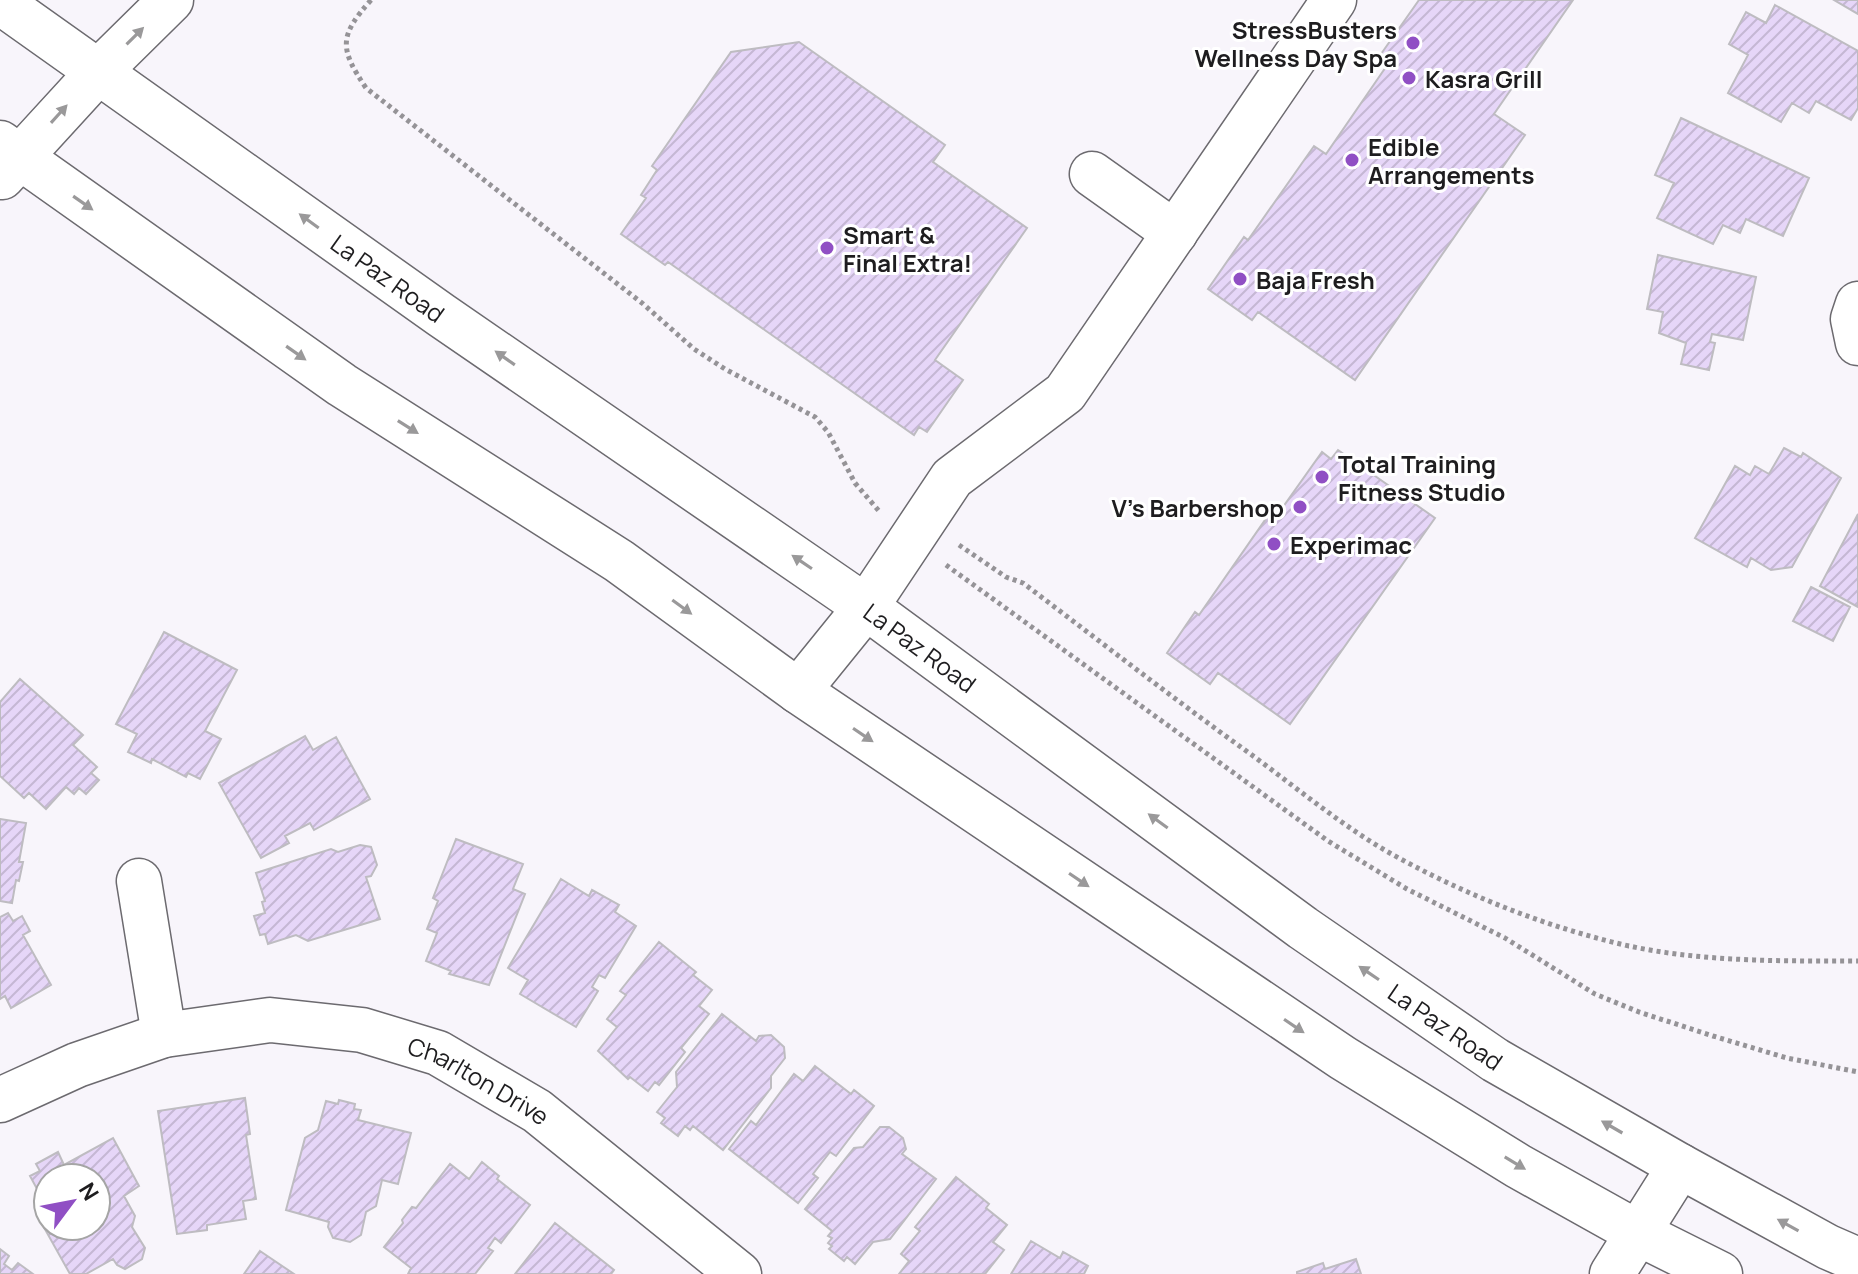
<svg xmlns="http://www.w3.org/2000/svg" width="1858" height="1274" font-family="Manrope,sans-serif">
	<style>
		.building { fill: url(#building-hatch); stroke: #bebcc1; stroke-width: 2; fill-rule: evenodd }
		.lines { fill: none; stroke-linecap: round; stroke-linejoin: round }
		.minor-casing { stroke: #6c6a6f; stroke-width: 47 }
		.major-casing { stroke: #6c6a6f; stroke-width: 47 }
		.path { stroke: #959397; stroke-width: 5; stroke-dasharray: 4 4; stroke-linecap: butt }
		.minor { stroke: #fff; stroke-width: 44 }
		.major { stroke: #fff; stroke-width: 44 }
		.oneway { fill: #9a999a }
		.poi-dot { fill: #904fc4; stroke: #fff; stroke-width: 3 }
		.labels { text-anchor: middle; dominant-baseline: central; stroke-width: 6; stroke-linejoin: round; paint-order: stroke }
		.poi-label { font-size: 24px; font-weight: bold; fill: #1e1d1f; stroke: #fff; text-anchor: start }
		.street-label { font-size: 24px; fill: #1e1d1f; stroke: #fff }
	</style>
	<defs>
		<pattern id="building-hatch" width="6" height="6" patternUnits="userSpaceOnUse" patternTransform="scale(2)"><rect width="6" height="6" fill="#e6d6f8"/><path d="M-1 1l2-2M0 6l6-6M5 7l2-2" fill="none" stroke="#c5b7d4"/></pattern>
	</defs>
	<rect width="100%" height="100%" fill="#f8f5fb"/>
	<path class="building" d="M1419,0H1573L1494,114L1525,135L1355,380L1258,312L1252,320L1208,289L1244,237L1248,240L1314,146L1326,154L1390,61L1381,54Z
		M1834,0H1858V14Z
		M1775,5L1858,51V108L1851,120L1816,101L1809,113L1792,103L1781,122L1728,93L1748,55L1729,44L1746,12L1766,23Z
		M799,42L945,145L933,162L1027,228L935,360L963,380L927,432L919,427L914,435L668,262L665,265L621,234L646,198L641,195L657,170L652,166L731,52Z
		M1681,118L1809,178L1783,236L1746,219L1740,233L1723,225L1713,244L1657,218L1674,183L1655,175Z
		M1658,255L1756,277L1743,340L1712,334L1710,342L1715,343L1709,370L1681,364L1686,343L1659,333L1663,312L1647,309Z
		M1784,448L1801,457L1803,453L1841,478L1792,567L1771,570L1751,558L1747,567L1695,538L1735,466L1750,475L1755,466L1769,474Z
		M1338,450L1435,518L1290,724L1218,673L1210,684L1167,653L1195,612L1199,615L1272,510L1278,514L1322,452L1331,459Z
		M1858,514V607L1820,586Z
		M1811,587L1850,607L1833,641L1793,621Z
		M164,632L237,670L205,731L221,739L200,779L188,773L186,777L152,759L151,763L128,752L137,734L116,724Z
		M20,679L83,735L73,745L97,767L91,773L99,780L86,794L79,788L74,794L66,787L46,809L29,793L24,798L0,776V702Z
		M305,736L313,750L336,737L370,799L314,830L310,823L285,836L289,843L261,858L219,783Z
		M0,819L26,823L19,862H23L19,881L16,880L12,903L0,901Z
		M456,839L523,864L513,889L525,894L489,985L449,974L451,971L426,961L437,933L427,929L438,901L433,898Z
		M360,845L371,847L377,865L371,876L366,877L380,919L308,941L296,935L268,944L265,934L260,935L254,916L265,913L262,902L265,901L256,873L331,849L338,852Z
		M561,879L589,896L592,890L619,905L615,912L636,926L605,978L599,975L592,987L598,991L576,1027L520,994L528,980L508,968Z
		M8,913L13,921L22,916L30,931L23,935L51,985L11,1008L5,996L0,999V917Z
		M659,942L696,972L693,975L712,990L699,1006L709,1014L681,1048L685,1052L659,1085L655,1082L648,1091L630,1077L628,1079L598,1051L617,1027L607,1019L626,995L620,991Z
		M722,1014L756,1041L759,1036L771,1035L784,1047L785,1058L771,1076V1088L723,1150L693,1126L690,1130L685,1126L678,1136L661,1123L665,1118L657,1112L677,1087L676,1072Z
		M815,1066L851,1094L854,1090L874,1106L836,1156L830,1152L813,1174L818,1178L798,1203L729,1149L751,1121L756,1125L794,1074L803,1081Z
		M245,1098L250,1134L246,1135L256,1199L243,1201L246,1219L207,1225V1230L177,1234L158,1111Z
		M339,1100L355,1104L354,1109L361,1110L358,1120L411,1133L398,1184L382,1180L376,1206L366,1212L361,1235L350,1242L333,1238L328,1227L329,1222L286,1210L305,1138L318,1130L326,1101L338,1104Z
		M880,1127H889L903,1138L906,1149L902,1154L936,1179L890,1239L873,1242L855,1264L847,1257L844,1261L829,1249L832,1246L828,1243L832,1238L828,1236L832,1231L805,1209L854,1148L863,1147Z
		M113,1138L139,1186L124,1196L135,1216L132,1227L145,1248L142,1259L125,1269L117,1265L113,1259L86,1274H70L37,1215L43,1200L30,1176L40,1171L36,1164L58,1152L64,1165ZM48,1178H96V1226H48Z
		M482,1162L499,1176L497,1179L530,1205L501,1243L495,1238L488,1248L493,1251L475,1274H408L411,1268L384,1247L403,1223L402,1220L412,1207L416,1208L450,1164L469,1179Z
		M956,1177L989,1204L986,1208L1007,1225L993,1242L1004,1250L985,1274H899L909,1261L901,1254L920,1231L915,1227Z
		M555,1223L614,1270L611,1274H515Z
		M1031,1241L1060,1258L1063,1252L1088,1266L1084,1274H1011Z
		M0,1249L9,1256L4,1264L12,1270L18,1263L33,1274H0Z
		M260,1251L294,1274H244Z
		M1356,1259L1361,1274H1297V1272L1323,1263L1325,1269Z"/>
	<g class="lines">
		<defs>
			<g id="minor">
				<path d="M1092,174L1175,233"/>
				<path d="M1858,304L1853,319L1858,343"/>
				<path d="M798,691L866,607L952,478L1065,393L1334,0"/>
				<path d="M139,881L164,1035"/>
				<path id="s1" d="M0,1100L77,1065L164,1035L270,1020L362,1030L438,1053L537,1111L739,1274"/>
				<path d="M1612,1274L1680,1166"/>
			</g>
			<g id="major">
				<path id="s2" d="M0,2L441,315L866,607L1303,928L1495,1060L1680,1166L1828,1247L1858,1260"/>
				<path d="M0,143L342,385L619,561L798,691L1343,1058L1518,1166L1638,1233L1720,1274"/>
				<path d="M2,177L99,71L171,0"/>
			</g>
		</defs>
		<use href="#minor" class="minor-casing"/>
		<use href="#major" class="major-casing"/>
		<path class="path" d="M371,0C339,36 339,48 366,88L642,303L694,349L725,369L815,417L828,432L855,483L879,511
			M959,545L1006,577L1023,583C1097,639 1170,696 1245,750C1292,784 1338,823 1388,852C1463,894 1545,927 1629,946C1704,962 1782,961 1858,961
			M946,565L1328,841L1407,889L1505,938L1595,994L1639,1012L1713,1036L1787,1058L1858,1072"/>
		<use href="#minor" class="minor"/>
		<use href="#major" class="major"/>
	</g>
	<defs><path id="oneway-solid" d="M-6-.8H1V-3.2L6.5 0L1 3.2V.8H-6Z" transform="scale(2)"/></defs>
	<g class="oneway">
		<use href="#oneway-solid" transform="translate(135 36) rotate(-45)"/>
		<use href="#oneway-solid" transform="translate(59 114) rotate(-48)"/>
		<use href="#oneway-solid" transform="translate(83 203) rotate(35)"/>
		<use href="#oneway-solid" transform="translate(309 221) rotate(-144)"/>
		<use href="#oneway-solid" transform="translate(296 353) rotate(35)"/>
		<use href="#oneway-solid" transform="translate(505 358) rotate(-145)"/>
		<use href="#oneway-solid" transform="translate(408 427) rotate(32)"/>
		<use href="#oneway-solid" transform="translate(802 562) rotate(-146)"/>
		<use href="#oneway-solid" transform="translate(682 607) rotate(36)"/>
		<use href="#oneway-solid" transform="translate(863 735) rotate(34)"/>
		<use href="#oneway-solid" transform="translate(1158 821) rotate(-144)"/>
		<use href="#oneway-solid" transform="translate(1079 880) rotate(34)"/>
		<use href="#oneway-solid" transform="translate(1369 973) rotate(-146)"/>
		<use href="#oneway-solid" transform="translate(1294 1026) rotate(34)"/>
		<use href="#oneway-solid" transform="translate(1612 1127) rotate(-150)"/>
		<use href="#oneway-solid" transform="translate(1515 1163) rotate(31)"/>
		<use href="#oneway-solid" transform="translate(1788 1225) rotate(-151)"/>
	</g>
	<g class="poi-dot">
		<circle cx="1413" cy="43" r="8"/>
		<circle cx="1409" cy="78" r="8"/>
		<circle cx="1352" cy="160" r="8"/>
		<circle cx="827" cy="248" r="8"/>
		<circle cx="1240" cy="279" r="8"/>
		<circle cx="1322" cy="477" r="8"/>
		<circle cx="1300" cy="507" r="8"/>
		<circle cx="1274" cy="544" r="8"/>
	</g>
	<g class="labels">
		<g class="poi-label">
			<text x="1397" y="29" text-anchor="end">StressBusters<tspan x="1397" dy="28">Wellness Day Spa</tspan></text>
			<text x="1425" y="78">Kasra Grill</text>
			<text x="1368" y="146">Edible<tspan x="1368" dy="28">Arrangements</tspan></text>
			<text x="843" y="234">Smart &amp;<tspan x="843" dy="28">Final Extra!</tspan></text>
			<text x="1256" y="279">Baja Fresh</text>
			<text x="1338" y="463">Total Training<tspan x="1338" dy="28">Fitness Studio</tspan></text>
			<text x="1284" y="507" text-anchor="end">V's Barbershop</text>
			<text x="1290" y="544">Experimac</text>
		</g>
		<g class="street-label">
			<text stroke="none"><textPath href="#s2" startOffset="476">La Paz Road</textPath></text>
			<text stroke="none"><textPath href="#s2" startOffset="1124">La Paz Road</textPath></text>
			<text stroke="none"><textPath href="#s2" startOffset="1772">La Paz Road</textPath></text>
			<text stroke="none"><textPath href="#s1" startOffset="504">Charlton Drive</textPath></text>
		</g>
	</g>
	<g transform="translate(72 1202) rotate(58)"><circle r="38" fill="#ffffff" stroke="#a5a5a5" stroke-width="2"/>
	<path d="M0-6L14 30L0 20L-14 30Z" fill="#904fc4"/>
	<text y="-12" font-size="22" font-weight="bold" text-anchor="middle" fill="#1e1d1f">N</text>
	</g>
</svg>
